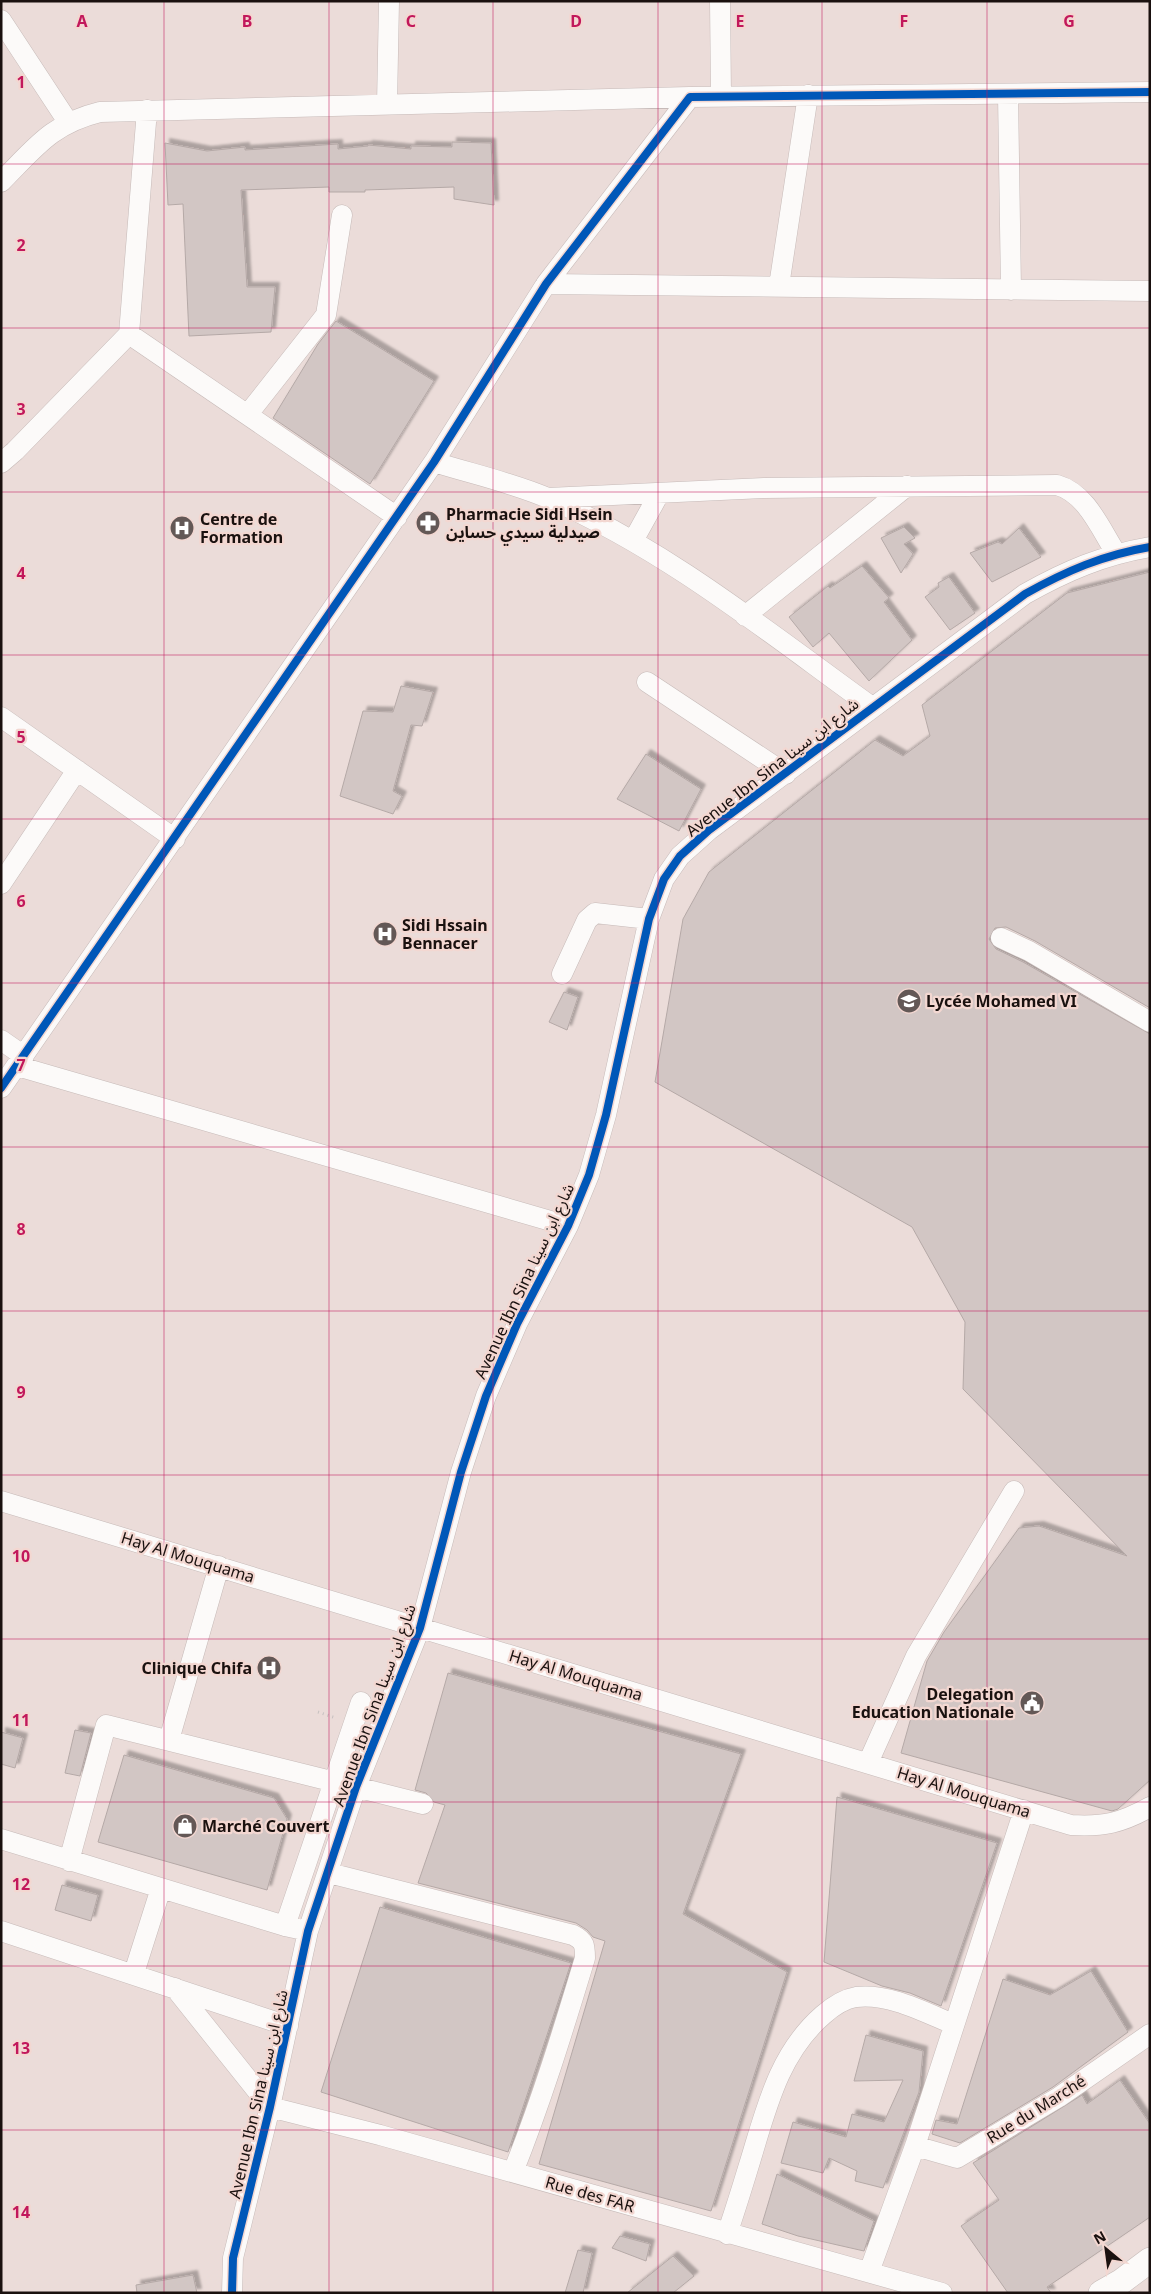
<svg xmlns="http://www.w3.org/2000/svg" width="1151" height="2294" font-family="'Noto Sans','Noto Sans Arabic',sans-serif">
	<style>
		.building { fill: #d2c6c4; stroke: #b5a9a7; filter: url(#shadow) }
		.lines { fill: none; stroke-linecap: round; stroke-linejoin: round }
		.minor-casing { stroke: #c6bab8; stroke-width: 21 }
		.major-casing { stroke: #c6bab8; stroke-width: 26 }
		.path { stroke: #c6c1c0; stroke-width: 3; stroke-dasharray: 1 4; stroke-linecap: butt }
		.minor { stroke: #fcfaf9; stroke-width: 20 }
		.major { stroke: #fcfaf9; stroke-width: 25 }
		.cycleway-casing { stroke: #f3d7d1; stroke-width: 11 }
		.cycleway { stroke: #0057b8; stroke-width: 8 }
		.grid { fill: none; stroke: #c2185b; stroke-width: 1; stroke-opacity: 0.55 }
		.labels { text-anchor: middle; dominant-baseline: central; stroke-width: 4.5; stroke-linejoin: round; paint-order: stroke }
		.poi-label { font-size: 16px; font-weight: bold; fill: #1a110f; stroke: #f3d7d1; text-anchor: start }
		.street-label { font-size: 16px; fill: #1a110f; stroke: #f3d7d1 }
		.grid-label { font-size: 16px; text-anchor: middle; font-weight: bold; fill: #c2185b; stroke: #f3d7d1; stroke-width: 4.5; stroke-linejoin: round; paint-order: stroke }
	</style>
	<defs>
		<filter id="shadow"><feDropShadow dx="4.5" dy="-4.5" stdDeviation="1" flood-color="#0004"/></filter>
	</defs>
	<rect width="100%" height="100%" fill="#ebdcd9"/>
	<path class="building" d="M452,142L491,143L494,205L454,199V187L365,190V192H329V187L241,190L247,287H275L271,332L189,336L183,204L168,205L165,143L207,151L245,147V150L338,144V149L368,146V145L411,149V146L452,147Z
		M336,321L434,381L370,484L273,418L318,344Z
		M904,527L915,538L904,544L913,554L901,573L881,538Z
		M1019,528L1041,557L992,582L970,553L998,542L1002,544Z
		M862,566L889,598L884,602L912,640L869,681L829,633L813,647L789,617L828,586L830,588Z
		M1150,572V1008L1035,941L1006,927L995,928L989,939L996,949L1023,962L1150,1034V1780L1118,1809L1112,1811L901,1753L927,1661L944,1632L1019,1528L1039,1526L1127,1556L963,1389L965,1322L912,1227L655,1082L683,919L709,872L875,740L903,756L930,736L922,705L1067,593Z
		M949,577L975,613L950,630L925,597L939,587L938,583Z
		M401,686L433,692L422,726L411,725L393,791L402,796L393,814L340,796L363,711L393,712Z
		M646,754L701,789L679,831L617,799Z
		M564,992L578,997L567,1030L549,1022Z
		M448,1673L741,1754L683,1914L787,1972L711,2211L539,2164L605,1941L593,1937L587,1930L576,1923L418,1883L445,1805L434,1802L426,1793L415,1790Z
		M75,1730L91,1733L80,1776L65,1773Z
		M1,1732L23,1738L15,1768L1,1764Z
		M124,1755L274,1798L287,1819L267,1890L98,1842Z
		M837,1797L997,1843L941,2006L910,1993L882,1986L824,1962Z
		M62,1885L98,1895L91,1921L55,1910Z
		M380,1907L571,1963L508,2152L321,2092Z
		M1091,1971L1128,2032L1053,2087L960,2143L932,2134L936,2120L957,2124L1003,1979L1050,1995Z
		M866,2035L923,2051L919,2092L883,2188L855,2181L857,2171L829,2158L823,2173L781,2163L793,2122L846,2137L852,2114L884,2122L903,2080L854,2081Z
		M1120,2080L1150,2124V2217L1047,2287L1051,2293H1008L961,2226L999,2200L973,2163L1082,2095L1087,2104Z
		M777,2174L874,2221L864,2251L798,2236L762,2224Z
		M620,2236L650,2244L646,2261L612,2248Z
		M578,2250L592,2253L583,2293H565Z
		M673,2256L694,2276L673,2293H627Z
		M193,2275L197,2293H137L136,2285Z"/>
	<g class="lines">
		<defs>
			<path id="minor" d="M720,1L721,96
				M1,20L68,122
				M1008,94L1011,290
				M387,105L389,1
				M1,182C35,148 51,124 100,112L690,97
				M546,284L1150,291
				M779,286L808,95
				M129,334L147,110
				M248,414L326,315L342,215
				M434,462C472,474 514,483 550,499C667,550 769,633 872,707
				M1,463L15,451L129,334L397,517
				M548,498L764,488L1057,485C1086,493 1100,528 1116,553
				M633,541L659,494
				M745,616L907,486
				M647,682L786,774
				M1,717L175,839
				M1,884L77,770
				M1001,938L1029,951L1150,1022
				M562,974L587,920L595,913L649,919
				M1,1040L24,1056
				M17,1066L568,1226
				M1,1088L434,462L546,284L690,97L1150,92
				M1,1501L1071,1825C1104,1827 1121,1823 1150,1807
				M169,1740L219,1566
				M868,1763L916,1656L1014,1491
				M356,1787L423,1804
				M1,1839L285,1926L308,1931
				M69,1861L106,1725L335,1782
				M329,1873L573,1935C585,1941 585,1946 585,1958C563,2031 541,2102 513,2172
				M285,1926L361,1702
				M1,1931L288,2026
				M134,1973L161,1888
				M175,1988L270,2107L380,2135L942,2293
				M915,2146L957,2158L1059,2097L1150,2034
				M727,2234C735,2211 742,2188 749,2165C766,2110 778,2054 823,2015C832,2007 844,1999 856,1997C889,1993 924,2012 953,2024
				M869,2272L915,2146L1024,1810
				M232,2293L233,2258L270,2107L308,1931L356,1787L420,1628L461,1472L486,1396L517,1324L568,1226L589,1175L606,1115L649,919L664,879L680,856L709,830L1025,594C1066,571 1103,555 1150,547"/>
			<path id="major" d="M1101,2293L1122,2281L1150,2260"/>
		</defs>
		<use href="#minor" class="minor-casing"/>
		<use href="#major" class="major-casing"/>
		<path class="path" d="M318,1712L336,1718"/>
		<use href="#minor" class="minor"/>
		<use href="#major" class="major"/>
		<defs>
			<path id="cycleway" d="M1,1088L434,462L546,284L690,97L1150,92
				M232,2293L233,2258L270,2107L308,1931L356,1787L420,1628L461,1472L486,1396L517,1324L568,1226L589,1175L606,1115L649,919L664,879L680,856L709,830L1025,594C1066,571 1103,555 1150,547"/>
		</defs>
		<use href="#cycleway" class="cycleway-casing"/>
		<use href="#cycleway" class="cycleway"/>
	</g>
	<path class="grid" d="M164,1V2293M329,1V2293M493,1V2293M658,1V2293M822,1V2293M987,1V2293M1,164H1150M1,328H1150M1,492H1150M1,655H1150M1,819H1150M1,983H1150M1,1147H1150M1,1311H1150M1,1475H1150M1,1639H1150M1,1802H1150M1,1966H1150M1,2130H1150"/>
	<defs>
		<symbol id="pharmacy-disc" viewBox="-11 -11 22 22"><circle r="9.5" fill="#635856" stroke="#f3d7d1"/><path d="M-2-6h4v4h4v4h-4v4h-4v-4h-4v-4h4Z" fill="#fff"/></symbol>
		<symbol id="hospital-disc" viewBox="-11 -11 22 22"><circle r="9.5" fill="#635856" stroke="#f3d7d1"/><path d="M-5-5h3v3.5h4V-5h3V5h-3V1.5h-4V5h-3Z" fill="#fff"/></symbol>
		<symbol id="university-disc" viewBox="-11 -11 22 22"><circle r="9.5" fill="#635856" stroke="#f3d7d1"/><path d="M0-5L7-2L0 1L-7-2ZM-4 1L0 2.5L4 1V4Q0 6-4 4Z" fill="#fff"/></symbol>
		<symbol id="civic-disc" viewBox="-11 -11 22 22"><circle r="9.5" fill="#635856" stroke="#f3d7d1"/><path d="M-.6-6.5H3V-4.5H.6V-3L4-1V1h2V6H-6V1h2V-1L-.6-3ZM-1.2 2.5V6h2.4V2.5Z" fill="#fff"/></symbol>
		<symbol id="shop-disc" viewBox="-11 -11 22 22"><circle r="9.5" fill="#635856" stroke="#f3d7d1"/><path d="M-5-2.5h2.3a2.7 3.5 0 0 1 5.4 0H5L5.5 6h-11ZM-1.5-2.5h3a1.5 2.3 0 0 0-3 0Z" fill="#fff"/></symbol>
	</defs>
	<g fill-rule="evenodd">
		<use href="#pharmacy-disc" x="414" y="509" width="28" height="28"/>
		<use href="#hospital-disc" x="168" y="514" width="28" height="28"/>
		<use href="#hospital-disc" x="371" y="920" width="28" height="28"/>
		<use href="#university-disc" x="895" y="987" width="28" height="28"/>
		<use href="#hospital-disc" x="255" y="1654" width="28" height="28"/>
		<use href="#civic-disc" x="1018" y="1689" width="28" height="28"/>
		<use href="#shop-disc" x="171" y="1812" width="28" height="28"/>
	</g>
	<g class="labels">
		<g class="poi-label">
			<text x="446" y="514">Pharmacie Sidi Hsein<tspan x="446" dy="18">صيدلية سيدي حساين</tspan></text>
			<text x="200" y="519">Centre de<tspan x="200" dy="18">Formation</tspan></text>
			<text x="402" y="925">Sidi Hssain<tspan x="402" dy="18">Bennacer</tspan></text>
			<text x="926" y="1001">Lycée Mohamed VI</text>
			<text x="252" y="1668" text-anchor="end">Clinique Chifa</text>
			<text x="1014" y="1694" text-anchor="end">Delegation<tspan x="1014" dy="18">Education Nationale</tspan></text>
			<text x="202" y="1826">Marché Couvert</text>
		</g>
		<g class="street-label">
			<text transform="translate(772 767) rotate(-38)">Avenue Ibn Sina شارع ابن سينا</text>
			<text transform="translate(524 1281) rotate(-65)">Avenue Ibn Sina شارع ابن سينا</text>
			<text transform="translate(188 1557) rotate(17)">Hay Al Mouquama</text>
			<text transform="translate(576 1675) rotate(17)">Hay Al Mouquama</text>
			<text transform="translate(374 1705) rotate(-70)">Avenue Ibn Sina شارع ابن سينا</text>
			<text transform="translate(964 1792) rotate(17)">Hay Al Mouquama</text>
			<text transform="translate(258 2094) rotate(-77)">Avenue Ibn Sina شارع ابن سينا</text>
			<text transform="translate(1036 2109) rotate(-32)">Rue du Marché</text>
			<text transform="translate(590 2194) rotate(16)">Rue des FAR</text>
		</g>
	</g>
	<g class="grid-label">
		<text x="82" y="27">A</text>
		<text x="247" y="27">B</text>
		<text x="411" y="27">C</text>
		<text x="576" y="27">D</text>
		<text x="740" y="27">E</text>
		<text x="904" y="27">F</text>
		<text x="1069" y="27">G</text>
		<text x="21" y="88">1</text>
		<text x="21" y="251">2</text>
		<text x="21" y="415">3</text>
		<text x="21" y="579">4</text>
		<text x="21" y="743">5</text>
		<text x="21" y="907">6</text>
		<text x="21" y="1071">7</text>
		<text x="21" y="1235">8</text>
		<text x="21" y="1398">9</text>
		<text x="21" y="1562">10</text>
		<text x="21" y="1726">11</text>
		<text x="21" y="1890">12</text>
		<text x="21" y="2054">13</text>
		<text x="21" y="2218">14</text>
	</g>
	<rect width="1151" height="2294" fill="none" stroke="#1a110f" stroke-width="5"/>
	<g transform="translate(1106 2249) rotate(331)" stroke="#f3d7d1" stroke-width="4" paint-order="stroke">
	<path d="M0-4L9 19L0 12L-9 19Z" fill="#1a110f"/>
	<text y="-8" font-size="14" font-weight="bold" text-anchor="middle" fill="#1a110f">N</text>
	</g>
</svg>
